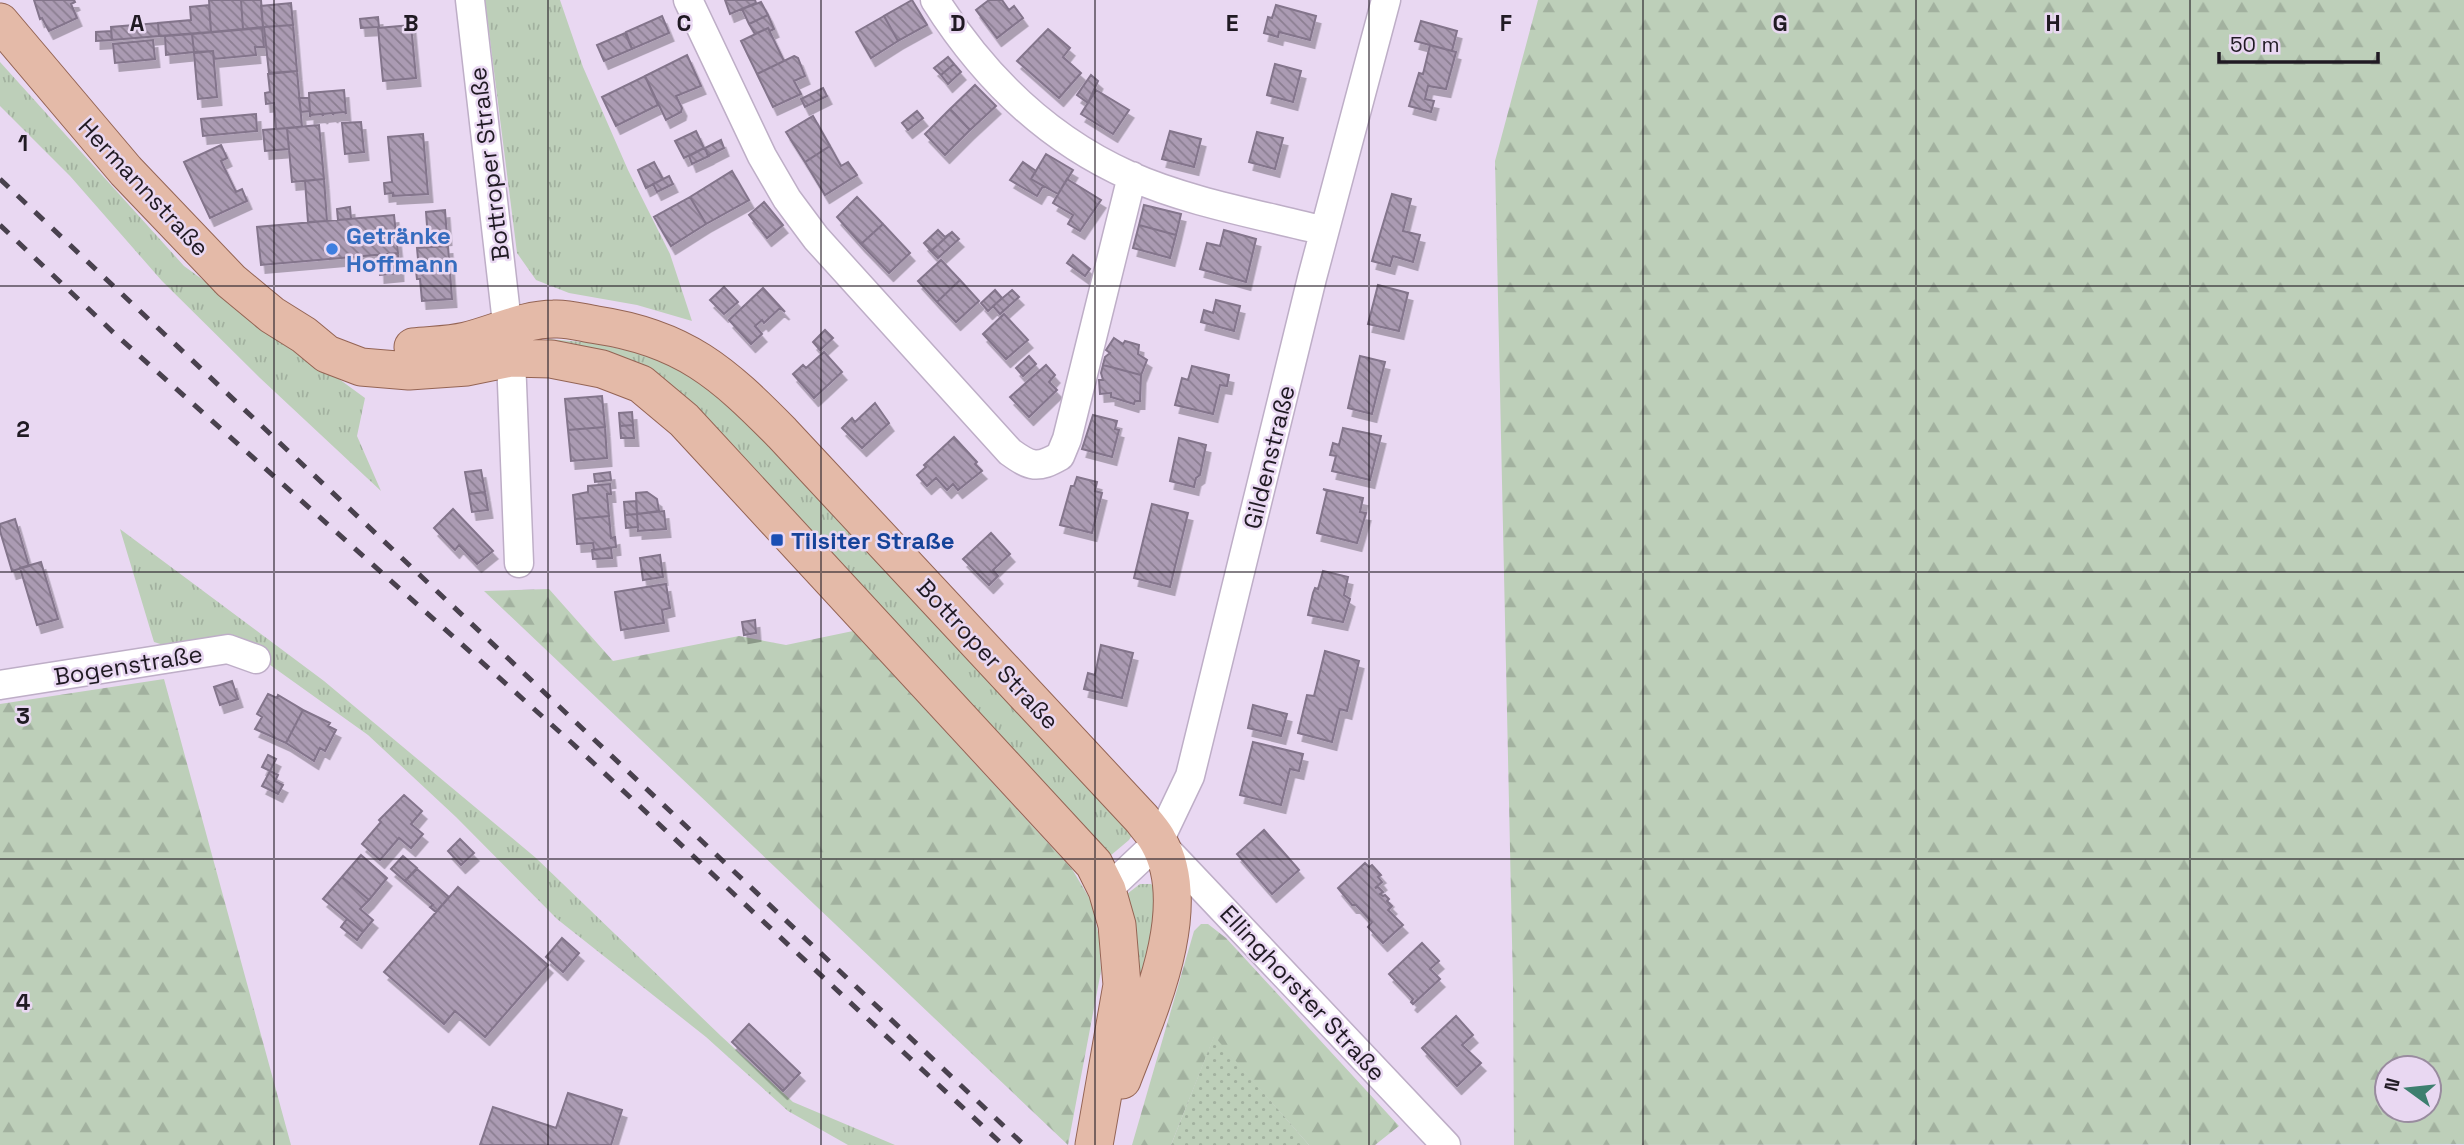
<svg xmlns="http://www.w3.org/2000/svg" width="2464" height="1145" font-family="'Space Grotesk',sans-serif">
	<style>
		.grass { fill: url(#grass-tufts) }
		.forest { fill: url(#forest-firs); fill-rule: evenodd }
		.park { fill: url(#park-dots) }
		.building { fill: url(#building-back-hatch); stroke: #83748b; stroke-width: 2; filter: url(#shadow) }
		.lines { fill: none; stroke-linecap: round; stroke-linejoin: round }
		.minor-casing { stroke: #beaec7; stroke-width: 31 }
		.major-casing { stroke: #946454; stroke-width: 39 }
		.minor { stroke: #fff; stroke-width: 28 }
		.major { stroke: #e4baa8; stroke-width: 37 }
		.rail { stroke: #49414e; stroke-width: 5; stroke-dasharray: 12 12; stroke-linecap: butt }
		.grid { fill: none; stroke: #201a23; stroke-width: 2; stroke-opacity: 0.55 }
		.shop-dot { fill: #3f7fe0; stroke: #e9d8f2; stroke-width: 2.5 }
		.transit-dot { fill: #1a4fb4; stroke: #e9d8f2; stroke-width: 2.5 }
		.labels { text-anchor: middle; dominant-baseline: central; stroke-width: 5; stroke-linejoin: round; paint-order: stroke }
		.street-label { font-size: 24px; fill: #201a23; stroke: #e9d8f2 }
		.shop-label { font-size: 24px; font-weight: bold; fill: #366cbe; stroke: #e9d8f2; text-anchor: start }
		.transit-label { font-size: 24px; font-weight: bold; fill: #164399; stroke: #e9d8f2; text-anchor: start }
		.grid-label { font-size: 23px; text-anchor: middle; font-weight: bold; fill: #201a23; stroke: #e9d8f2; stroke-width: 5; stroke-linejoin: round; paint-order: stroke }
	</style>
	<defs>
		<pattern id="grass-tufts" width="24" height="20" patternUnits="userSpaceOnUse" patternTransform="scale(1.75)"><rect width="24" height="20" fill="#bdcfb9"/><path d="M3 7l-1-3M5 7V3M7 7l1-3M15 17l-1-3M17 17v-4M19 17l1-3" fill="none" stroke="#a2b19f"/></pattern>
		<pattern id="forest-firs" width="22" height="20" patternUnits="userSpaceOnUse" patternTransform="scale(1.75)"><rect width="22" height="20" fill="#bdcfb9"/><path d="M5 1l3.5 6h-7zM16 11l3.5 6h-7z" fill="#a2b19f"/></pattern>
		<pattern id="park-dots" width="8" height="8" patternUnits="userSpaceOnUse" patternTransform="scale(1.75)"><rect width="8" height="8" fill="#bdcfb9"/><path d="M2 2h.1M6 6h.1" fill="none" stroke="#a2b19f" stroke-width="1.8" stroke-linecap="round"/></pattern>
		<pattern id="building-back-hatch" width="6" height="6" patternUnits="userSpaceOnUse" patternTransform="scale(1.75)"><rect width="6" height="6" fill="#ab9bb3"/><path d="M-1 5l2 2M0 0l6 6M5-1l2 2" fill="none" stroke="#8b7e91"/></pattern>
		<filter id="shadow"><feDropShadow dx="4.5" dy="8" stdDeviation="0" flood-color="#0004"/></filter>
	</defs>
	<rect width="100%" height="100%" fill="#e9d8f2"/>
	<path class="grass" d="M485,0H560L583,67L628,170L670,254L692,321L637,305L569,293L536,280L517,253Z
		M0,62L184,266L365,398L357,436L381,491L260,378L162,281L70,176L0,106Z
		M548,339L594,343L677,362L714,384L1134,832L1129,840L1110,856L738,466L549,348Z
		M120,529L324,681L536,858L721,1036L793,1102L895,1145H848L788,1111L706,1037L557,919L456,817L368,735L259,657L176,649L154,642Z
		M1140,884H1151L1156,889L1161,930L1101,1114L1123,897Z"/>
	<path class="forest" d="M1538,0H2464V1144L1514,1145L1513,987L1495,161ZM2387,1068H2429V1110H2387Z
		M549,589L613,661L739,636L786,645L853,631L1072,869L1091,901L1099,937L1101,971L1068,1145L484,591Z
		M164,679L291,1145H0V704Z
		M1201,924H1208L1226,938L1399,1126L1375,1145H1309L1214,1037L1171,1145H1132L1194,931Z"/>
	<path class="park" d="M1214,1036L1309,1145H1171Z"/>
	<path class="building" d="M34,0H74L75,2L71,4L77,18L49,31L42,18L40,19Z
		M209,0H241L243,29L211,32Z
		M241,0H261L263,27L243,29Z
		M725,0H755L756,3L730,14Z
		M912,0L927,25L898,41L884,16Z
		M989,0H1002L1009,10L1014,6L1023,18L997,38L976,10Z
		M761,2L768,15L749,24L742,9Z
		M291,3L293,25L263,27L261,6Z
		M209,5L211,32L159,36L158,23L191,20L190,7Z
		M1276,5L1316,16L1310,40L1279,32L1278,37L1264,33L1268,17L1272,18Z
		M768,15L774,29L770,31L768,28L755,34L749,24Z
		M662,16L669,33L632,49L626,32Z
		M884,16L898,41L871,58L856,32Z
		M378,17L379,27L361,28L360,19Z
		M1421,21L1457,31L1452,51L1415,41Z
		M158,23L159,36L112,40L111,27Z
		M293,25L297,71L269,73L264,27Z
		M411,25L416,78L383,81L378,28Z
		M262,28L264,47H255L256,55L214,59L213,51L194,52L192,34Z
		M768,28L784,61L757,74L741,41Z
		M1048,29L1070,48L1063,57L1081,73L1059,98L1017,61Z
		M111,31L112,40L96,41V32Z
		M625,33L632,49L604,61L597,45Z
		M192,34L194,52L166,55L165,36Z
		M153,40L155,59L115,63L113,44Z
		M1430,45L1456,52L1446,89L1428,86L1425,99L1434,101L1431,112L1409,106L1419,73L1423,74Z
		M213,51L217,97L198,99L194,53Z
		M687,55L701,86L676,96L682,108L681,112L666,120L645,76Z
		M794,56L798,58L805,76L794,81L801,94L773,107L757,74Z
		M948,57L954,64L941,75L934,68Z
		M954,64L961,72L948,84L941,75Z
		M1275,64L1301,71L1293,102L1267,95Z
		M297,71L302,127L276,129L274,103L266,104L265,93L270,92L268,74Z
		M1091,75L1098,81L1088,103L1077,95Z
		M645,76L658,105L616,126L602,97Z
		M975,85L996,106L970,130L950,109Z
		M823,88L827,96L805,107L801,99Z
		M344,90L346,114L345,112L334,113L333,115V113L323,114V116L322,114L311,115L310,117L309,93Z
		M1096,90L1129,110L1113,134L1081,114Z
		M299,98H309L310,111L301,112Z
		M950,109L970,130L945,155L925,134Z
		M917,111L923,118L908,130L902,123Z
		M256,114L257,131L203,136L201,119Z
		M813,116L830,146L805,162L786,132Z
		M361,122L364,152L345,154L342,123Z
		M319,125L324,179L292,182L287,128Z
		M287,128L289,149L265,151L263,130Z
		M696,131L704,148L684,158L675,141Z
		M1170,131L1201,139L1194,167L1162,159Z
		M1257,132L1283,138L1275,169L1249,162Z
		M423,134L428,194L393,196V193L385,194L384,183L392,182L388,137Z
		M721,140L724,148L708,156L705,148Z
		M221,145L227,158L221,161L236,192L242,189L247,201L210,218L184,162Z
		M830,146L841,166L848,162L857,175L825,195L805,162Z
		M704,148L709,156L692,164L689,156Z
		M1046,154L1073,170L1058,194L1031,179Z
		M654,162L663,179L646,188L638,170Z
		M1023,162L1036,171L1031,179L1043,186L1037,196L1010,180Z
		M732,171L749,200L706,224L690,197Z
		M669,176L673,184L657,192L653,184Z
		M324,179L327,221L308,222L305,181Z
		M1067,179L1101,200L1080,231L1068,224L1073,215L1053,203Z
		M1392,194L1411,199L1403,231L1420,235L1413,262L1393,256L1390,266L1372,261Z
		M690,197L706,224L671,246L654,217Z
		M857,197L883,224L861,244L837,217Z
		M764,202L783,225L767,238L749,215Z
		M1144,205L1181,214L1176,235L1139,225Z
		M350,207L351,219L338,220L337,209Z
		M445,210L447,237L428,239L426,212Z
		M394,215L398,253L261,265L257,227Z
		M883,224L910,253L889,273L861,244Z
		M1139,225L1176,235L1170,258L1133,248Z
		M938,230L945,237L952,232L931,251L924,243Z
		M1224,230L1256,239L1246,282L1200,269L1207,243L1220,246Z
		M952,232L959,239L938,258L931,251Z
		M448,246L452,299L422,301L420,279H417L416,271L419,270L417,248Z
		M398,254L399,273L380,275L379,256Z
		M1073,255L1090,269L1085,276L1067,263Z
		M941,260L960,280L937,302L918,281Z
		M960,280L979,301L956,322L937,302Z
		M1378,285L1408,293L1399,331L1368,324Z
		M724,287L738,302L724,314L710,300Z
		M763,288L785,312L780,308L764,323L762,320L755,326L762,334L751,344L729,320Z
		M995,290L1002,298L988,311L981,303Z
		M1012,290L1019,297L1000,314L993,306Z
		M1216,300L1240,306L1234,331L1201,322L1204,310L1213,313Z
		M1004,314L1028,340L1006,359L983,334Z
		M825,330L833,338L820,350L813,342Z
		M1114,338L1123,344L1125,341L1139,345L1138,354L1147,360L1141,375L1103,365L1105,357L1110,353L1106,350Z
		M824,352L842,372L814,398L793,374L803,365L806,368Z
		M1029,356L1036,364L1023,376L1016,368Z
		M1360,356L1385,362L1372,414L1348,408Z
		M1046,365L1055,375L1049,382L1057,390L1029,417L1010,397Z
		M1103,365L1141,375L1140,401H1135L1134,404L1111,397V393L1100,394L1099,380H1103L1101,373Z
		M1192,366L1229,375L1227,386L1220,385L1213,414L1175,405L1182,378L1188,380Z
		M602,396L605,427L568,430L565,399Z
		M875,403L889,423L862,448L842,428L852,418L855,422Z
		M632,412L633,425L620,426L619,413Z
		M1093,415L1117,421L1115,429L1119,430L1112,457L1082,449Z
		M633,425L634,438H621L620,426Z
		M605,427L607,458L571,461L568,430Z
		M1343,428L1381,436L1370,480L1332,471L1336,456L1330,455L1333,443L1339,445Z
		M954,437L977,462L975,464L982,471L958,490L953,484L947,490L936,478L927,486L917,475L926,467L924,465Z
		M1179,438L1206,445L1200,475L1196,478L1194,487L1170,481Z
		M481,470L485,492L469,494L465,472Z
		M610,472L611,480L595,482L594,474Z
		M1077,477L1097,482L1095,491L1102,493L1092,533L1060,525L1071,486H1074Z
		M610,484L611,494H607L609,516L575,519L573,495L588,492V486Z
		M1323,489L1363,498L1360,512L1366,513L1357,543L1317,533L1327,491Z
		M485,492L488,510L472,512L469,494Z
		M647,492L657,499L659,511L637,514L636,493Z
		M636,501L637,514L625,515L624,502Z
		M1152,504L1188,513L1170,587L1134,578Z
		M453,509L493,551L477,564L459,545L455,550L434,528Z
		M664,511L666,529L638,531L637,514Z
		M637,514L638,527L626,528L625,515Z
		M609,516L611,538L615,537L616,547L594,550L593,543L577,544L575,519Z
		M15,519L29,566L12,571L0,531V524Z
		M991,533L1010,554L993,570L998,576L989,585L963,559Z
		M611,548L612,558L593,559L592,550Z
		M660,555L663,577L643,580L640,558Z
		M41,562L58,619L37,625L20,568Z
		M1323,571L1348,577L1344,595L1350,599L1343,622L1308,615L1313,593L1315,588L1318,589Z
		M666,584L670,608L662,610L664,623L621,630L615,592Z
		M755,620L756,633L744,635L742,622Z
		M1101,645L1133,653L1122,698L1084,689L1088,673L1095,675Z
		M1325,651L1359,661L1347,711L1340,709L1332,742L1298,733L1307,695L1314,696Z
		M232,681L238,699L220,705L214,687Z
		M268,694L277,698L278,695L303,710L286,743L255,729L262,717L257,714Z
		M1253,705L1287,714L1281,736L1248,728Z
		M303,710L330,723L328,726L336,730L325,751L320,748L314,761L286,743Z
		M1253,742L1303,754L1299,771L1290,769L1281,805L1240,795Z
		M268,755L276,759L270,771L262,767Z
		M270,771L278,775L275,781L283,785L278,794L262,786Z
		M404,795L422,811L411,824L423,834L411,848L399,838L380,860L362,844L381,822L379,820Z
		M1264,830L1299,870L1272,894L1237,854Z
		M460,839L474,853L461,865L448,851Z
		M361,855L387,878L369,900L342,877Z
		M403,856L417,868L405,881L391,869Z
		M1365,863L1369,867L1372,865L1381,875L1378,877L1382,882L1375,888L1378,887L1383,892L1380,894L1383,896L1385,895L1389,899L1387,901L1392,906L1388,910L1403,925L1383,943L1368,927L1372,922L1356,905H1352L1338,888Z
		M417,869L449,897L436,912L430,907L433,905L405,881Z
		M342,877L369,900L360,909L373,920L363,932L323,899Z
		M458,887L548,965L485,1037L455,1011L444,1024L384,972Z
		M347,919L363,932L357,940L341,927Z
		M562,938L579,953L563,972L546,957Z
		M1422,943L1439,961L1430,969L1440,979L1413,1004L1411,1002L1413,999L1389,974Z
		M1456,1016L1473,1035L1462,1045L1481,1063L1457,1086L1422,1048Z
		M749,1024L800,1073L783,1091L732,1042Z
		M568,1093L622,1110L611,1145H480L493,1107L556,1128Z"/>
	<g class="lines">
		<defs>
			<path id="minor" d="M470,0L511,358L519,563
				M688,0L762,156L787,199L816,238L1010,452C1031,467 1037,469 1060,456L1067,439L1132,176
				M935,0C983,76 1047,139 1130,176C1188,202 1262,215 1324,231
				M0,685L228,649L256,659
				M1163,846L1446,1145
				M1107,890L1159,841L1190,776L1312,278L1386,0"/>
			<path id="major" d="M0,22L126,171L231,281L272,315L304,335L327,354L361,367L409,371L467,367L511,358L551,359L602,369L641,384L684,420L1094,864L1107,890L1117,925L1122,985L1094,1145
				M413,347C431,345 449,345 466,341C495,334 524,319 554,319C568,318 583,323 597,325C684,338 723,373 782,433L1142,819C1147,826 1154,833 1158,841C1197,908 1147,1014 1122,1080"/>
		</defs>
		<use href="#minor" class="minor-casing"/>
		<use href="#major" class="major-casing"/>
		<use href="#minor" class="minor"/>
		<use href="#major" class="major"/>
		<path class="rail" d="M0,179L1024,1145
			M0,225L115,334L572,743L1003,1145"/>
	</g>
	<path class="grid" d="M274,0V1145M548,0V1145M821,0V1145M1095,0V1145M1369,0V1145M1643,0V1145M1916,0V1145M2190,0V1145M0,286H2464M0,572H2464M0,859H2464"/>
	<circle class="shop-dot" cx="332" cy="249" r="7"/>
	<rect class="transit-dot" x="770" y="533" width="14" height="14" rx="3.5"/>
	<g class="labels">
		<g class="street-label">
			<text transform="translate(489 164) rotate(-97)">Bottroper Straße</text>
			<text transform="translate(144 187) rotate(47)">Hermannstraße</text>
			<text transform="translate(1269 457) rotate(-76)">Gildenstraße</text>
			<text transform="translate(988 654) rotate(47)">Bottroper Straße</text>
			<text transform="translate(128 665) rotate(-9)">Bogenstraße</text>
			<text transform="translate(1303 993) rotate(47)">Ellinghorster Straße</text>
		</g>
		<g class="shop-label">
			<text x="346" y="235">Getränke<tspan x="346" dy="28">Hoffmann</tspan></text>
		</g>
		<g class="transit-label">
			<text x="791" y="540">Tilsiter Straße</text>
		</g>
	</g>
	<g class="grid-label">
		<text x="137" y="31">A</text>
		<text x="411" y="31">B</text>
		<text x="684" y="31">C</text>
		<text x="958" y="31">D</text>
		<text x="1232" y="31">E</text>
		<text x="1506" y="31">F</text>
		<text x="1780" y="31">G</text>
		<text x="2053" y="31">H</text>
		<text x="23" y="151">1</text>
		<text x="23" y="437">2</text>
		<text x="23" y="724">3</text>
		<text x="23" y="1010">4</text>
	</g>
	<g transform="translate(2408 1089) rotate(285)"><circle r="33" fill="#e9d8f2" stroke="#998c9f" stroke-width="2"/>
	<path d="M0-5L12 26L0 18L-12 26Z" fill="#3d7f6f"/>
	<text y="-10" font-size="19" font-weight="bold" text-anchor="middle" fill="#201a23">N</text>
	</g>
	<path d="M2219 52v10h159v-10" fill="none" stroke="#201a23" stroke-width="3.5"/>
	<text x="2230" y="52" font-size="21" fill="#201a23" stroke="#e9d8f2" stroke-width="5" paint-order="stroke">50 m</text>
</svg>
